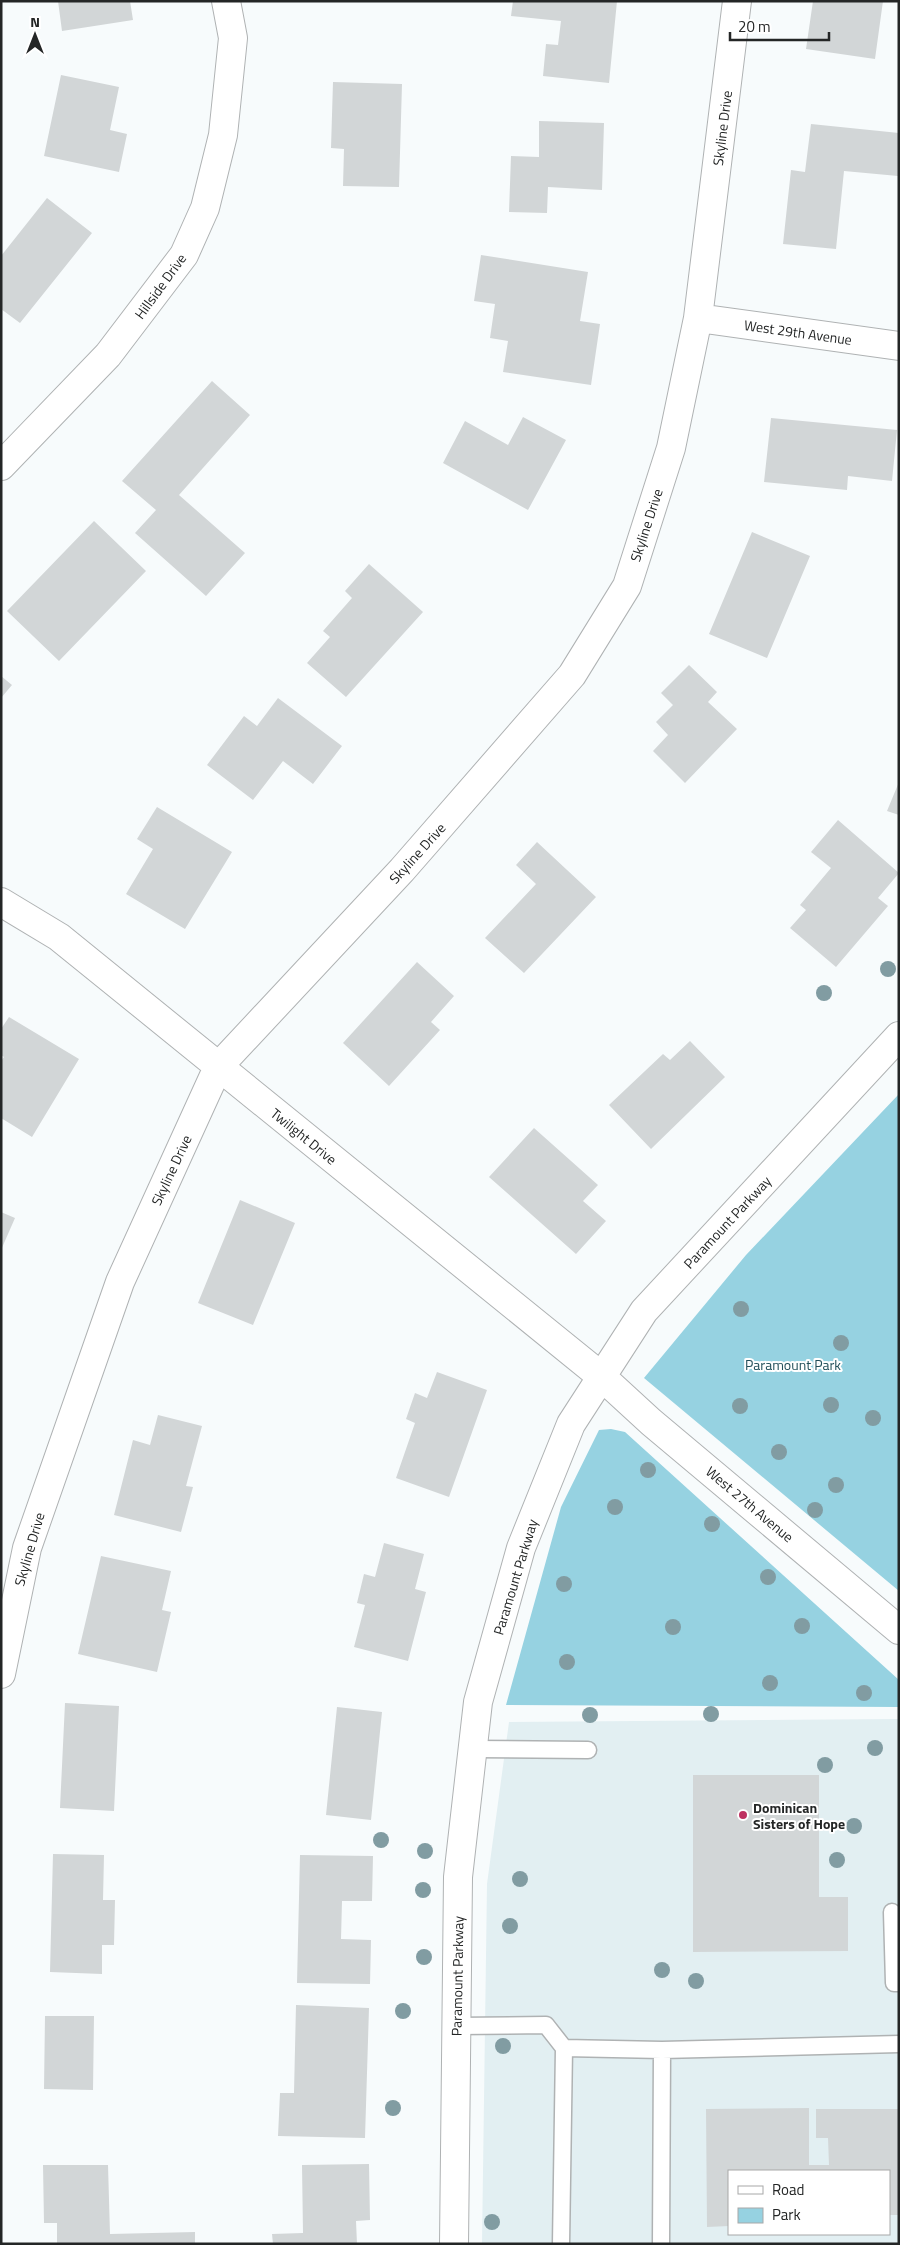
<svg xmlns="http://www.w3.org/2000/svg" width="900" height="2245" font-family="'Titillium Web',sans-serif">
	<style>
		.built { fill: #e2eff2; fill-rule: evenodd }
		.green { fill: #96d2e1 }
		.building { fill: #d2d6d7 }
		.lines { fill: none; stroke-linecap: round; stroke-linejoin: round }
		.service-casing { stroke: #afb2b3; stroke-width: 19 }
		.minor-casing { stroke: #afb2b3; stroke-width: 30 }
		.service { stroke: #fff; stroke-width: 16 }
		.minor { stroke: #fff; stroke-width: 28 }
		.tree { fill: #819ca2 }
		.poi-dot { fill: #be3060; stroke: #fff; stroke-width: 2 }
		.labels { text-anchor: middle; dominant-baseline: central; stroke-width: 4; stroke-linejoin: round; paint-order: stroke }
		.street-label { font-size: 14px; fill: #242626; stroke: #fff }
		.park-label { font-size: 14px; fill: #214e59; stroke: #fff }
		.poi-label { font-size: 14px; font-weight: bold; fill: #242626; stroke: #fff; text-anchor: start }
	</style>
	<rect width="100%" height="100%" fill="#f7fbfc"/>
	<path class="built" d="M899,1719V2244H482L487,1884L509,1722ZM729,2171H889V2234H729Z"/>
	<path class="green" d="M899,1094V1591L644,1378L746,1255Z
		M611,1429L625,1432L899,1680V1707L506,1705L561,1507L599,1430Z"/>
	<path class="building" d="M58,1H130L133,20L62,31Z
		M513,1H617L609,83L543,76L546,44L558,45L561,21L511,16Z
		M813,1H883L875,59L806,49Z
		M61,75L119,87L110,130L127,134L119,172L44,156Z
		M333,82L402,84L399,187L343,186L344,149L331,148Z
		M539,121L604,123L602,190L548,187L547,213L509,212L511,156L539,157Z
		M811,124L899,133L898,176L844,171L836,249L783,244L791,170L805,172Z
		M47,198L92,233L20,323L1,309V256Z
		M481,255L588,272L580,321L600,324L591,385L503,372L508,341L490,338L495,304L474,301Z
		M212,381L250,415L179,495L245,553L206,596L135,533L156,510L122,481Z
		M523,417L566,440L528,510L443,463L465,421L508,445Z
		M771,418L897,430L892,481L848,476L847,490L764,482Z
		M94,521L146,571L59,661L7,611Z
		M752,532L810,556L767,658L709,634Z
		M369,564L423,612L346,697L307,663L330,637L323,631L352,598L345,591Z
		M689,665L717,692L708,702L737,729L685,783L653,751L668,735L656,722L673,705L661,693Z
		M1,676L12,685L1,698Z
		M278,698L342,746L313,784L283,761L253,800L207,765L244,716L257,726Z
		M899,782V815L887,811Z
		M157,807L232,852L185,929L126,894L153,849L137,839Z
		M838,820L899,873L878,898L888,906L836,967L790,928L806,910L800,905L831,868L811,852Z
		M537,842L596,897L524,973L485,938L536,884L516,865Z
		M417,962L454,996L431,1022L440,1030L389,1086L343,1043Z
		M9,1017L79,1059L32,1137L1,1118V1061L4,1057L1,1055V1029Z
		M690,1041L725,1077L651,1149L609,1105L663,1054L670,1060Z
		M534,1128L598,1185L583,1201L606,1221L576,1254L489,1177Z
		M240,1200L295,1223L253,1325L198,1303Z
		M1,1212L15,1218L1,1250Z
		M437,1372L487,1390L449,1497L396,1478L415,1423L406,1419L415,1393L427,1398Z
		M158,1415L202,1426L186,1486L193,1487L181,1532L114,1515L133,1440L150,1445Z
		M384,1543L424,1554L415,1589L426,1592L408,1661L354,1647L365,1605L357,1603L364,1574L375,1577Z
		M101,1556L171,1571L162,1610L171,1612L157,1672L78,1654Z
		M65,1703L119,1706L114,1811L60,1808Z
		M337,1707L382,1712L371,1820L326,1815Z
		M693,1775H819V1897H848V1951L693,1952Z
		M53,1854L104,1855L103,1900H115L114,1945H102V1974L50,1972Z
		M300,1855L373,1856L372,1901H342L341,1939L371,1940L370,1984L297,1983Z
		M296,2005L369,2008L365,2138L278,2136L280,2093H294Z
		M45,2016H94L93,2090L44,2089Z
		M809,2108V2165H829L828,2138H816V2109H899V2215H889V2171H729V2226L707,2227L706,2109Z
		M369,2164L370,2220L356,2221L357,2244H273L272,2234L303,2233L302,2165Z
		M43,2165H108L110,2234L195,2232V2244H57V2223H44Z"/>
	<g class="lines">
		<defs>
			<path id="service" d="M473,1749L588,1750
				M892,1912L894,1983H899
				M456,2026L546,2025L564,2048L662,2050
				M561,2244L564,2048
				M661,2244L662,2050L899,2044"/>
			<path id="minor" d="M698,318L899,346
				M1,466L108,355L184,255L205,208L223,135L233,38L226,1
				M1,902L59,937L602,1377L651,1422L899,1630
				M1,1674L27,1548L120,1282L218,1067L402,870L572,675L627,586L671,448L698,318L737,1
				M454,2244L458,1877L478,1702L521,1548L571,1424L644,1311L899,1036"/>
		</defs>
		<use href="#service" class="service-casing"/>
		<use href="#minor" class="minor-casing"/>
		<use href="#service" class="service"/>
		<use href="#minor" class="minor"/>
	</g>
	<g class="tree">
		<circle cx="888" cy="969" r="8"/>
		<circle cx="824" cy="993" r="8"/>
		<circle cx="741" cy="1309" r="8"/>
		<circle cx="841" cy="1343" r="8"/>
		<circle cx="831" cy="1405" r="8"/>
		<circle cx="740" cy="1406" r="8"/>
		<circle cx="873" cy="1418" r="8"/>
		<circle cx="779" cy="1452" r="8"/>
		<circle cx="648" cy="1470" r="8"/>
		<circle cx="836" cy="1485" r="8"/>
		<circle cx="615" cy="1507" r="8"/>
		<circle cx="815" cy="1510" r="8"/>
		<circle cx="712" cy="1524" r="8"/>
		<circle cx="768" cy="1577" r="8"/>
		<circle cx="564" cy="1584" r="8"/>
		<circle cx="802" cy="1626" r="8"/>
		<circle cx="673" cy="1627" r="8"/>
		<circle cx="567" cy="1662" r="8"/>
		<circle cx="770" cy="1683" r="8"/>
		<circle cx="864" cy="1693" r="8"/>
		<circle cx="711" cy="1714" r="8"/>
		<circle cx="590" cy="1715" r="8"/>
		<circle cx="875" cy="1748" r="8"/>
		<circle cx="825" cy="1765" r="8"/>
		<circle cx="854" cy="1826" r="8"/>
		<circle cx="381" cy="1840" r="8"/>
		<circle cx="425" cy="1851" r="8"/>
		<circle cx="837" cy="1860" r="8"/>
		<circle cx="520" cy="1879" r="8"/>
		<circle cx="423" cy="1890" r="8"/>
		<circle cx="510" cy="1926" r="8"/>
		<circle cx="424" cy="1957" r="8"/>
		<circle cx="662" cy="1970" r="8"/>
		<circle cx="696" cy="1981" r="8"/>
		<circle cx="403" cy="2011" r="8"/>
		<circle cx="503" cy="2046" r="8"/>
		<circle cx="393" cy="2108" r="8"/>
		<circle cx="492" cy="2222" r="8"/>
	</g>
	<circle class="poi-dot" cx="743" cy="1815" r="5"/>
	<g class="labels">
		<g class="street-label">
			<text transform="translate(722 128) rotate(-83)">Skyline Drive</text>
			<text transform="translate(160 286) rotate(-54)">Hillside Drive</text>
			<text transform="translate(798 332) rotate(8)">West 29th Avenue</text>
			<text transform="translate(646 525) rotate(-72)">Skyline Drive</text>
			<text transform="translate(417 853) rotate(-48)">Skyline Drive</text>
			<text transform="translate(304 1136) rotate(39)">Twilight Drive</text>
			<text transform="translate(171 1170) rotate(-65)">Skyline Drive</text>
			<text transform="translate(727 1222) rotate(-47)">Paramount Parkway</text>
			<text transform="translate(750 1504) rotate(40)">West 27th Avenue</text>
			<text transform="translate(29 1549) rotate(-74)">Skyline Drive</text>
			<text transform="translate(515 1577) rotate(-73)">Paramount Parkway</text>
			<text transform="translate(457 1976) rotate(-89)">Paramount Parkway</text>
		</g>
		<g class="park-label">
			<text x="793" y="1364">Paramount Park</text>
		</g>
		<g class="poi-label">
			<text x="753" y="1807">Dominican<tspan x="753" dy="16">Sisters of Hope</tspan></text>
		</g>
	</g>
	<rect width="900" height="2245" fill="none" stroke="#242626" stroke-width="5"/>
	<rect x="728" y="2170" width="162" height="65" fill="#ffffff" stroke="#a7a8a8"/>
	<rect x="738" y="2186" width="25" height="8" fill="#ffffff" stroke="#a7a8a8"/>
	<text x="772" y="2195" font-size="15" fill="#242626">Road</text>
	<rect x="738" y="2208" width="25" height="15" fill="#96d2e1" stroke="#a7a8a8"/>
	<text x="772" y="2220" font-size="15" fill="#242626">Park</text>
	<g transform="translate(35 35)" stroke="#ffffff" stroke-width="4" paint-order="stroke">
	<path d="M0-4L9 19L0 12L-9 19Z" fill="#242626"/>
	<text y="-8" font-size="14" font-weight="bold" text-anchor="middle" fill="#242626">N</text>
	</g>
	<path d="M730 32v8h99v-8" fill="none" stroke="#242626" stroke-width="2.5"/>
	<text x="738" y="32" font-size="15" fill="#242626" stroke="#ffffff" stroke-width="4" paint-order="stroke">20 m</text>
</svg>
